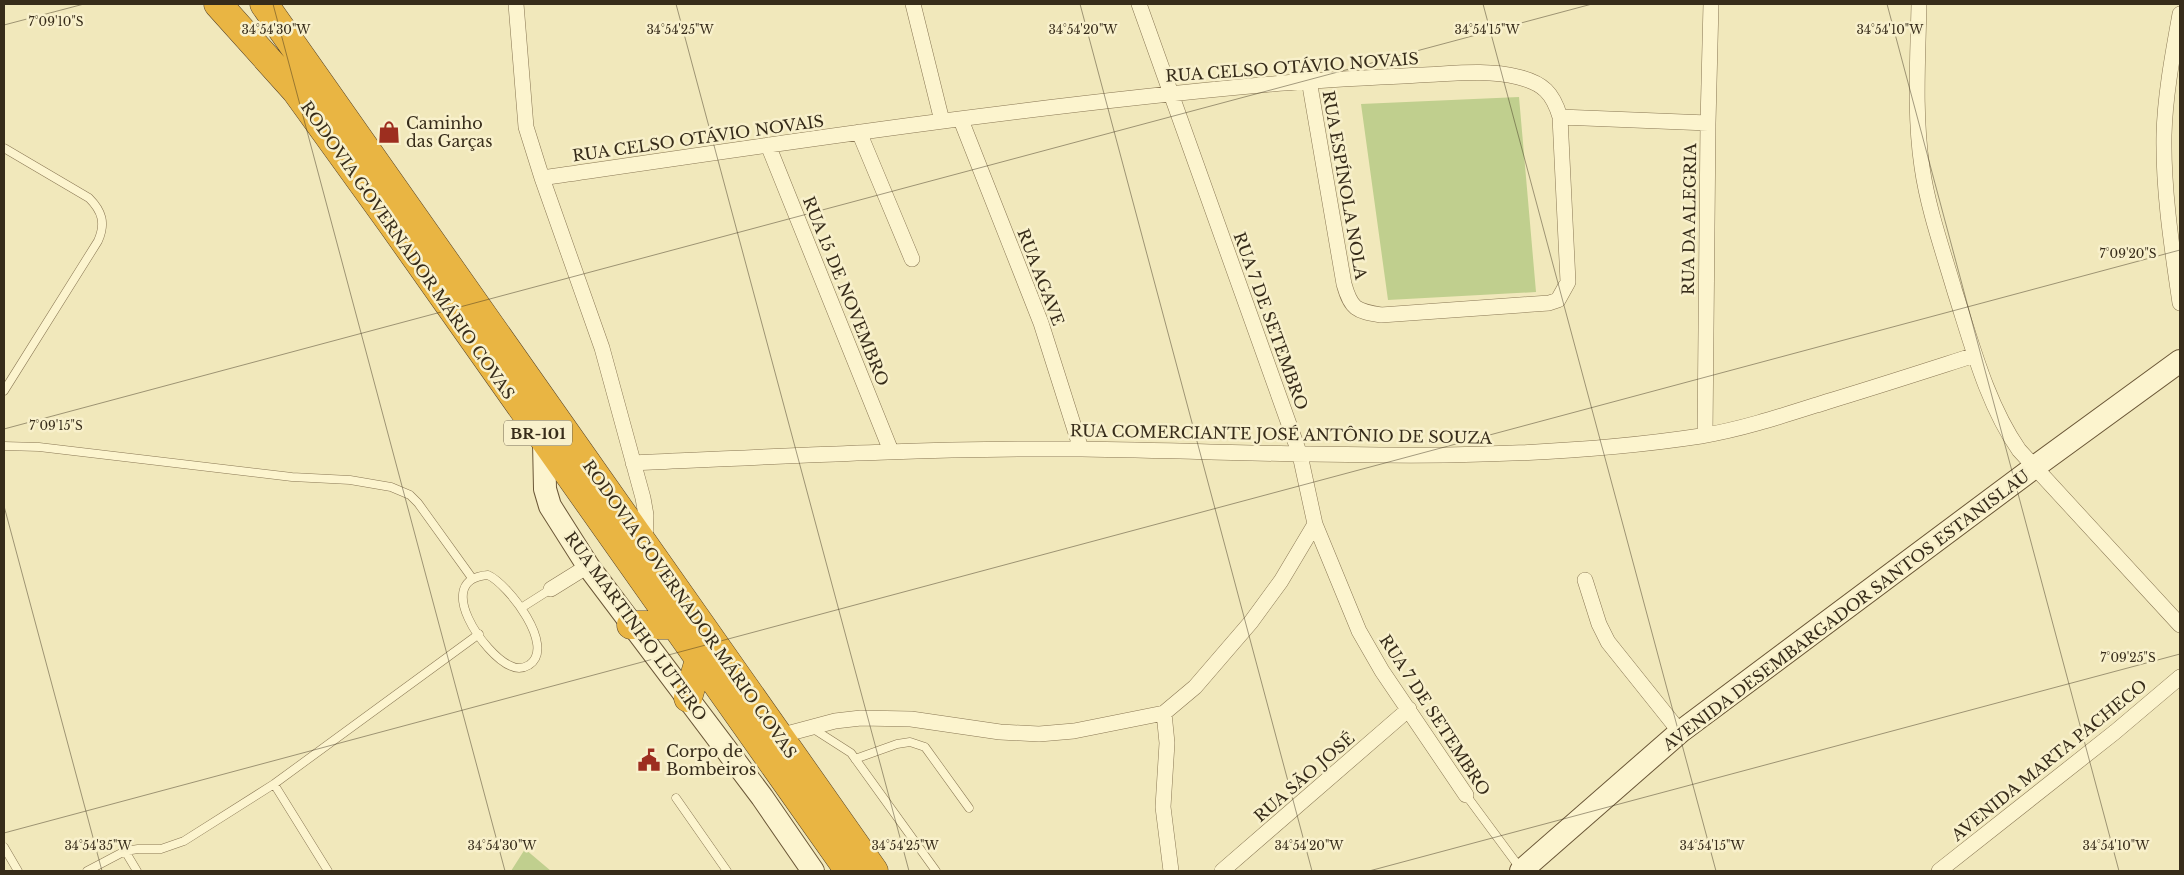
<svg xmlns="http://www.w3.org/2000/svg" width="2184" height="875" font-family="'Libre Baskerville',serif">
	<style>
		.green { fill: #c0cf8e }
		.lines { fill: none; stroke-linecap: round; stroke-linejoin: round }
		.lane-casing { stroke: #897754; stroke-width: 9 }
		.street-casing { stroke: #897754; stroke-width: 16 }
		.secondary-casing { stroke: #6b5737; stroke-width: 24 }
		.highway-casing { stroke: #564329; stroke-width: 29 }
		.lane { stroke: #fcf4ce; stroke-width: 8 }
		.street { stroke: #fcf4ce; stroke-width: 15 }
		.secondary { stroke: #fcf4ce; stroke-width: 22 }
		.highway { stroke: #e9b543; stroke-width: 28 }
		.ticks { fill: none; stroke: #372c1a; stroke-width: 1; stroke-opacity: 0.45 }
		.labels { text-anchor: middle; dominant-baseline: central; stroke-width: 5; stroke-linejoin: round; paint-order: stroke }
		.shield { fill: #f8f0cb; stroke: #71674f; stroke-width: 1 }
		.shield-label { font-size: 15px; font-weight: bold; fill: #372c1a }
		.street-label { font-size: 16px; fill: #372c1a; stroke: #f8f0cb }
		.poi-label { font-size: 16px; fill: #372c1a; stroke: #f8f0cb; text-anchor: start }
		.ticks-label { font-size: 12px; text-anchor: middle; fill: #372c1a; stroke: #f8f0cb; stroke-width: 5; stroke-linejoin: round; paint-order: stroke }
	</style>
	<rect width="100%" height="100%" fill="#f1e8bb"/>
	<path class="green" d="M1519,97L1536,292L1388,300L1361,104Z
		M525,849L551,871H511Z"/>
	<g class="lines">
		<defs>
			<path id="lane" d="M4,148L89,198C102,211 106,223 98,241L4,391
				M4,446L39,447L292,477L350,480L391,487L410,495L418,503L472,578
				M488,575C508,584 557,647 529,665C524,668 517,669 511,666C485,656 431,579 488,575Z
				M521,608L551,589
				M812,728L851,753L936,871
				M855,759L897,744L910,742L925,747L969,808
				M274,784L328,871
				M1466,795L1520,868
				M676,798L727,871
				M4,847L18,871
				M125,851L137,871
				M87,871L125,851L138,849H161L184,841L274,784L479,634"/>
			<path id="street" d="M516,4L526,127L542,178L602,348L643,498L646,515L645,543
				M913,4L942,121
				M1139,4L1300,455L1315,524L1359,631L1382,671L1466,795
				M1919,4C1918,57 1914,114 1922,167C1928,209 1943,251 1955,292C1972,345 1987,404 2019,450L2180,625
				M2180,14C2173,53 2165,95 2164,135C2163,191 2172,248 2180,303
				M1309,80L1344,284C1351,309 1356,311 1381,315L1549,303L1558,300L1568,282L1560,117
				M961,120L1041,323L1081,449
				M859,132L912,259
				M768,145L891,451
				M542,178C781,143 1020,107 1261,85C1314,80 1366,78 1419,75C1451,74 1486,69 1518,77C1543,83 1553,93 1560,117L1708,123
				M1705,435L1708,123L1711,4
				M633,463C783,456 932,448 1082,449C1289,452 1496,467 1701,436C1743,429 1785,415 1826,402C1876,387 1925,371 1975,355
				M1585,580L1599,624L1608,642L1680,732
				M551,589L588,566
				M1164,713L1167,743L1163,807L1171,871
				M779,736L835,721L861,718L911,719L1000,732L1039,734L1074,731L1164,713L1195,687L1251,622L1281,581L1315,524
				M1222,871L1409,709
				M1939,871L2115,732L2180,677"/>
			<path id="secondary" d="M544,442L545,489L550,506L588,566L762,797L813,871
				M1521,871L1680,732L2036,466L2180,361"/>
			<path id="highway" d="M218,4L296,91L392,224L849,871
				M264,4L874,871
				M631,625H675
				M688,698L699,660"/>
		</defs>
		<use href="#lane" class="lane-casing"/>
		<use href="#street" class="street-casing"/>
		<use href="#secondary" class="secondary-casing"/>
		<use href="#highway" class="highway-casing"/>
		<use href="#lane" class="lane"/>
		<use href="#street" class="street"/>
		<use href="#secondary" class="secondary"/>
		<use href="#highway" class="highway"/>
	</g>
	<path class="ticks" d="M273,4L505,871M676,4L909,871M1080,4L1312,871M1483,4L1716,871M1887,4L2119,871M4,25L84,4M4,429L1592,4M4,506L102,871M4,833L2180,250M1369,871L2180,654"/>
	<defs>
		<symbol id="shop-bare" viewBox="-9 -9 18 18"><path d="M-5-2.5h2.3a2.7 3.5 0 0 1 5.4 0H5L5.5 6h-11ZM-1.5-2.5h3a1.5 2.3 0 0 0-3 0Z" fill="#9d2e1f" stroke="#f8f0cb" stroke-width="2.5" paint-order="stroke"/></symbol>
		<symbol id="civic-bare" viewBox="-9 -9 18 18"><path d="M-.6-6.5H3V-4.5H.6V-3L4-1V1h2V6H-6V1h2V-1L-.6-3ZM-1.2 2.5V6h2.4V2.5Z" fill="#9d2e1f" stroke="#f8f0cb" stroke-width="2.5" paint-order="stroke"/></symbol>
	</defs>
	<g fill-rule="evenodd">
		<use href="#shop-bare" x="373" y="116" width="32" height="32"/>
		<use href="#civic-bare" x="633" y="744" width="32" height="32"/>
	</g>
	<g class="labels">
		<rect class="shield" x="504" y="420.5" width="68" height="25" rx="4"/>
		<g class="shield-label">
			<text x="538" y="433">BR-101</text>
		</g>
		<g class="street-label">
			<text transform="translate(1292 67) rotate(-4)">RUA CELSO OTÁVIO NOVAIS</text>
			<text transform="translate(698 138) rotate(-8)">RUA CELSO OTÁVIO NOVAIS</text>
			<text transform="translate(1345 185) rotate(80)">RUA ESPÍNOLA NOLA</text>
			<text transform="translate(1689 219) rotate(-89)">RUA DA ALEGRIA</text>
			<text transform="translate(408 250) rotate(55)">RODOVIA GOVERNADOR MÁRIO COVAS</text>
			<text transform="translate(1041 277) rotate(69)">RUA AGAVE</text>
			<text transform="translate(846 291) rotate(68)">RUA 15 DE NOVEMBRO</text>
			<text transform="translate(1271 321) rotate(70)">RUA 7 DE SETEMBRO</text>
			<text transform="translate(1281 434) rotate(1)">RUA COMERCIANTE JOSÉ ANTÔNIO DE SOUZA</text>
			<text transform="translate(690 609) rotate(55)">RODOVIA GOVERNADOR MÁRIO COVAS</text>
			<text transform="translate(1846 610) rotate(-37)">AVENIDA DESEMBARGADOR SANTOS ESTANISLAU</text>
			<text transform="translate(636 626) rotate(54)">RUA MARTINHO LUTERO</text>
			<text transform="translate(1435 715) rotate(57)">RUA 7 DE SETEMBRO</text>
			<text transform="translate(2049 760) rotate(-39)">AVENIDA MARTA PACHECO</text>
			<text transform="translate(1304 777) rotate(-41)">RUA SÃO JOSÉ</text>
		</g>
		<g class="poi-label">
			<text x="406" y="123">Caminho<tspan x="406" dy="18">das Garças</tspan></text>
			<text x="666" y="751">Corpo de<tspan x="666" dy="18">Bombeiros</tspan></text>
		</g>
	</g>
	<g class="ticks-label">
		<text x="56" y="26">7°09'10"S</text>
		<text x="276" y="34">34°54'30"W</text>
		<text x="680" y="34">34°54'25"W</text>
		<text x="1083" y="34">34°54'20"W</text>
		<text x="1487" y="34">34°54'15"W</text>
		<text x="1890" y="34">34°54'10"W</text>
		<text x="2128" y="258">7°09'20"S</text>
		<text x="56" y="430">7°09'15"S</text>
		<text x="2128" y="662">7°09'25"S</text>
		<text x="98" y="850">34°54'35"W</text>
		<text x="502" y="850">34°54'30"W</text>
		<text x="905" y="850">34°54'25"W</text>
		<text x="1309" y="850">34°54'20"W</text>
		<text x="1712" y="850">34°54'15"W</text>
		<text x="2116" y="850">34°54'10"W</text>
	</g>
	<rect width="2184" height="875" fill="none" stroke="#372c1a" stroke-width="10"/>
</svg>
